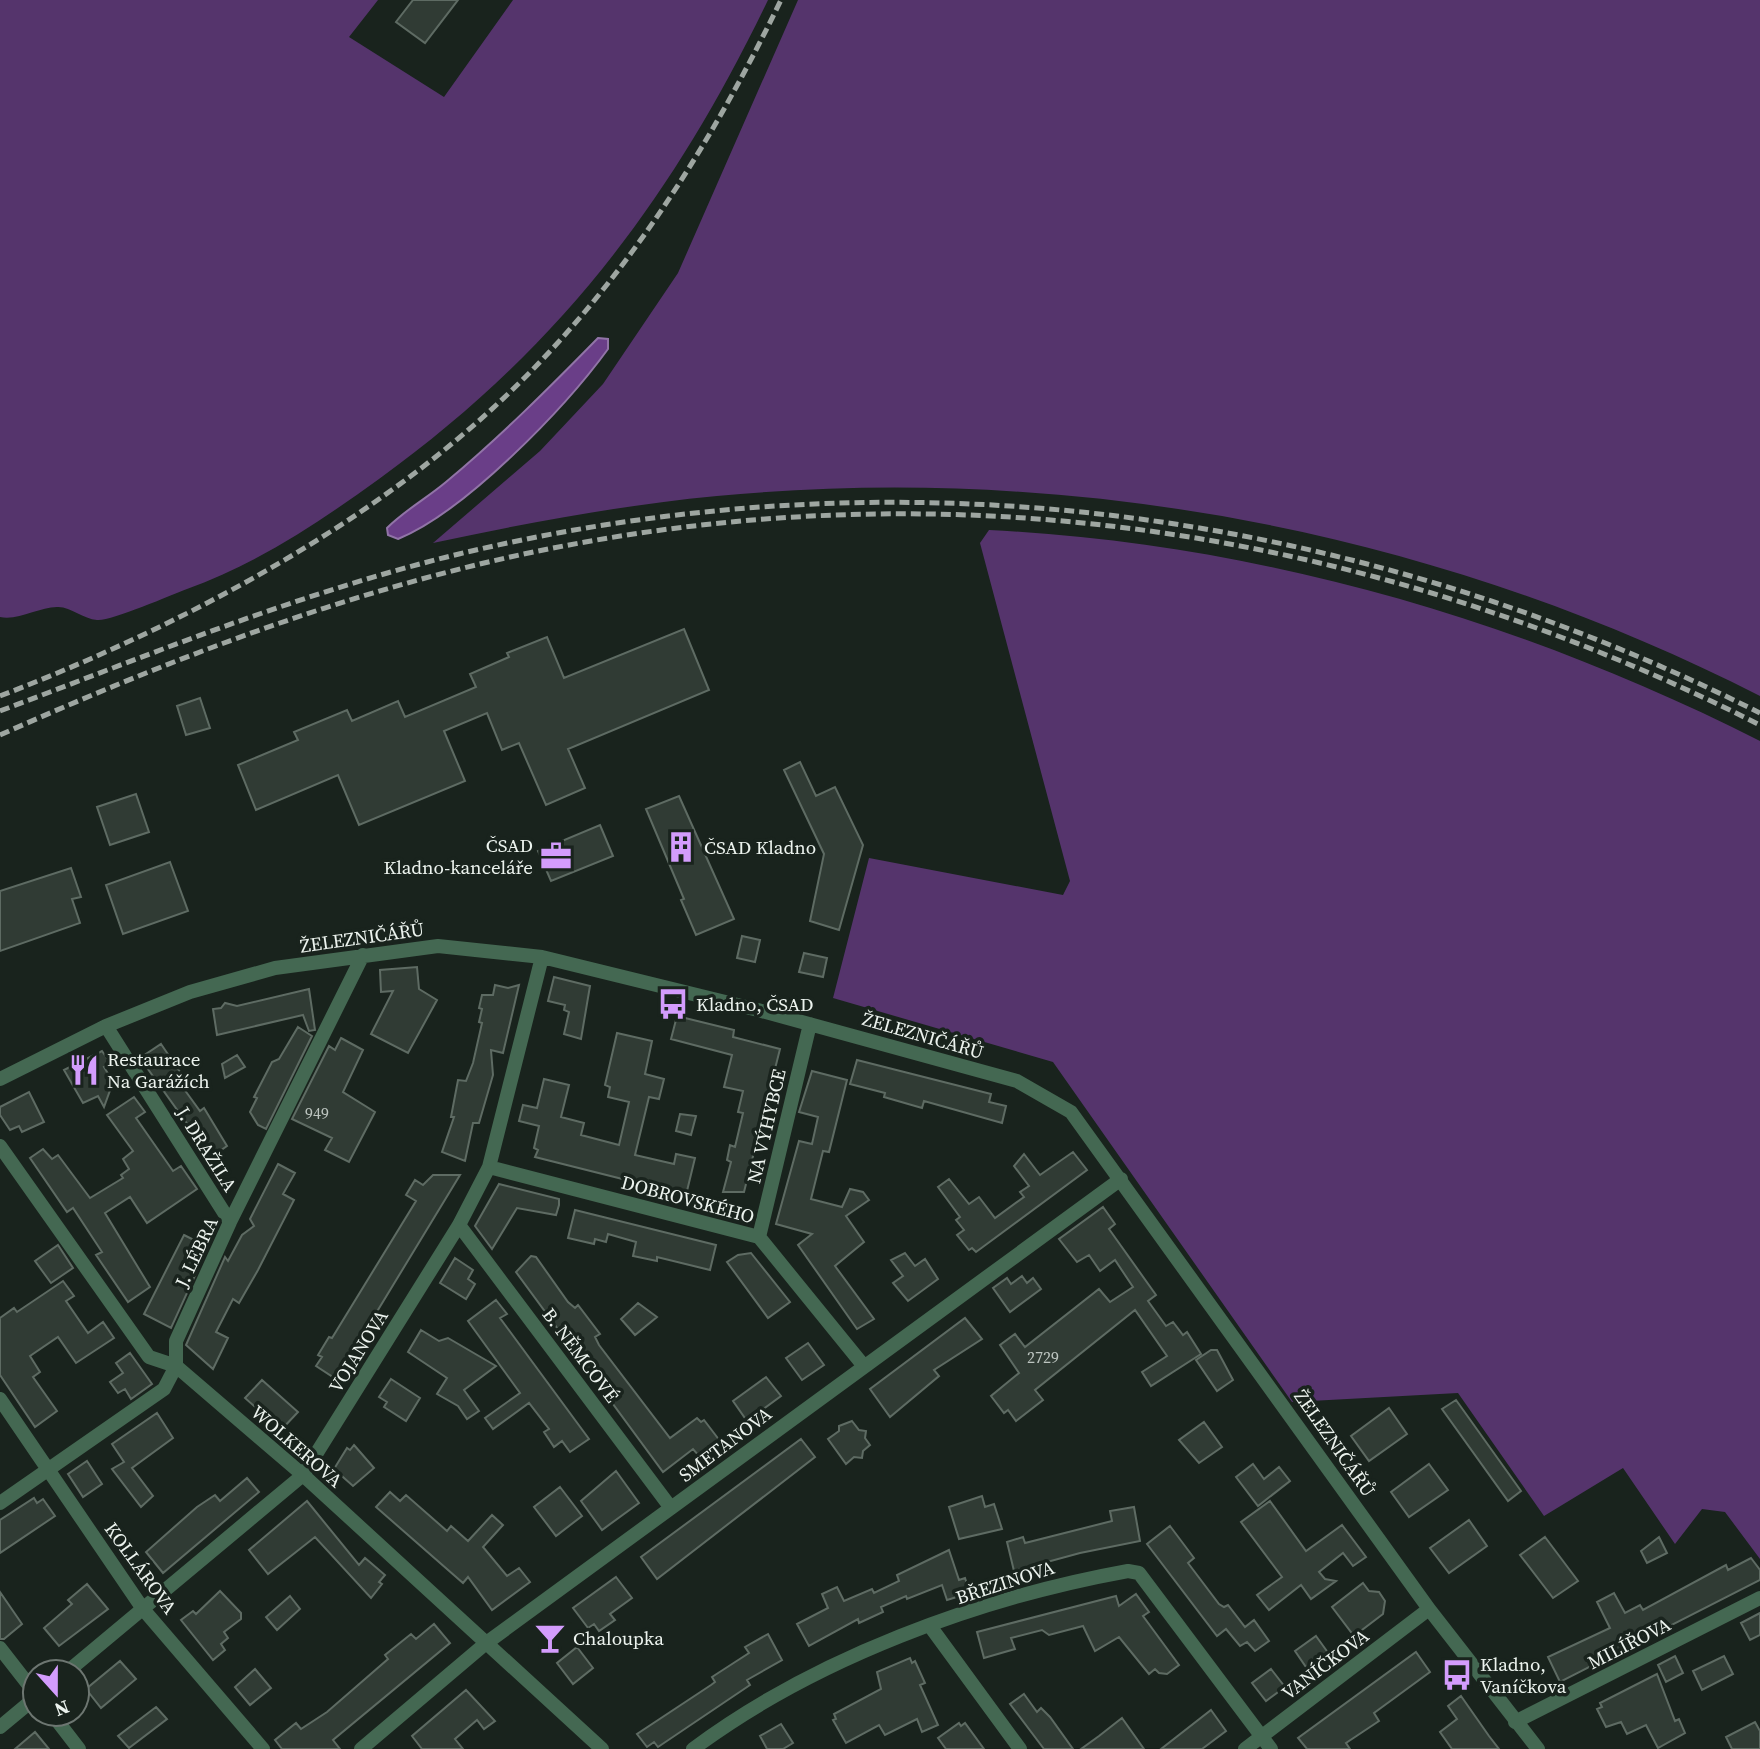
<svg xmlns="http://www.w3.org/2000/svg" width="1760" height="1749" font-family="'Source Serif 4',serif">
	<style>
		.green { fill: #55346c }
		.water { fill: #6a3e88; stroke: #9174a7; stroke-width: 2 }
		.building { fill: #303b34; stroke: #5e6b63; stroke-width: 2 }
		.lines { fill: none; stroke-linecap: round; stroke-linejoin: round }
		.minor { stroke: #446852; stroke-width: 14 }
		.rail { stroke: #9ea6a1; stroke-width: 5; stroke-dasharray: 10 5; stroke-linecap: butt }
		.labels { text-anchor: middle; dominant-baseline: central; stroke-width: 7; stroke-linejoin: round; paint-order: stroke }
		.number-label { font-size: 16px; fill: #bdc5c0 }
		.poi-label { font-size: 19px; fill: #ecf3ee; stroke: #19231d; text-anchor: start }
		.street-label { font-size: 19px; fill: #ecf3ee; stroke: #19231d }
	</style>
	<rect width="100%" height="100%" fill="#19231d"/>
	<path class="green" d="M0,0H378L349,37L444,97L513,0H768C672,199 559,349 379,479C318,523 257,564 187,589C171,595 109,622 97,620C83,619 70,606 57,607C39,607 18,621 0,617Z
		M798,0H1760V696C1438,532 1077,462 717,496C621,505 527,523 433,543L540,451L603,384L678,273Z
		M989,530C1261,544 1518,619 1760,741V1559L1725,1512L1702,1509L1675,1544L1623,1468L1544,1516L1458,1393L1292,1402L1053,1062L833,998L869,858L1063,895L1070,881L980,543Z"/>
	<path class="water" d="M598,338L608,339V349C565,408 466,511 398,539L388,535L387,528C405,510 427,498 446,482C500,437 549,388 598,338Z"/>
	<path class="building" d="M413,0H458L425,43L396,22Z
		M684,629L709,690L568,749L585,788L546,805L519,743L502,750L487,713L444,731L465,781L359,825L338,775L256,810L238,765L298,740L294,732L347,710L352,721L398,701L405,717L476,687L470,674L509,657L507,653L547,637L564,678Z
		M200,698L210,728L186,735L177,706Z
		M800,762L816,796L835,787L863,845L839,930L810,921L824,854L784,770Z
		M136,794L149,832L110,845L97,807Z
		M679,796L734,919L696,935L681,900L684,899L646,809Z
		M600,825L613,856L551,881L538,851Z
		M170,862L188,911L123,934L106,885Z
		M71,868L81,897L72,899L80,923L0,951V891Z
		M742,936L760,940L755,962L737,958Z
		M804,953L827,958L823,977L799,972Z
		M417,967L419,989L437,1000L408,1053L371,1034L393,991L381,992L380,970Z
		M554,977L590,986L581,1039L564,1034L569,1012L564,1010L565,1005L548,1001Z
		M495,985L508,988L519,985L503,1053L491,1050L493,1075L479,1123H473L465,1161L442,1152L454,1117H451L458,1080L466,1081L473,1063L482,1023L479,1022L482,1009L479,1008L482,995H493Z
		M309,989L315,1030L309,1031L303,1015L217,1035L213,1009L221,1008L225,1003L237,1006Z
		M677,1016L734,1030L733,1037L780,1049L744,1192H723L731,1162L727,1160L730,1145L735,1147L743,1113L738,1112L743,1091L724,1087L732,1055L671,1039Z
		M298,1027L312,1036L266,1129L258,1125L250,1112L257,1098L254,1097L272,1062L279,1059Z
		M617,1033L652,1041L645,1074L664,1079L659,1099L649,1097L635,1155L674,1164L676,1154L695,1158L686,1195L535,1157L538,1150L534,1148L539,1126L519,1121L523,1105L537,1108L544,1079L569,1085L561,1117L584,1123L581,1135L619,1145L629,1102L608,1097L610,1087L605,1085Z
		M341,1038L363,1050L343,1092L375,1112L349,1162L325,1150L332,1138L292,1119L329,1046L335,1050Z
		M161,1044L189,1085L184,1089L200,1111L204,1108L227,1146L211,1157L140,1058Z
		M102,1051L111,1064L104,1067L113,1082L104,1107L98,1096L83,1103L64,1070Z
		M237,1055L245,1067L225,1078L222,1064Z
		M857,1060L991,1094L989,1102L1006,1106L1002,1123L924,1101L922,1108L884,1097L885,1093L850,1084Z
		M812,1071L847,1080L829,1152L823,1151L811,1199L842,1207L850,1189L863,1192L869,1200L846,1216L864,1242L835,1266L874,1319L857,1329L798,1245L812,1234L776,1224L799,1141L812,1144L818,1117L799,1112Z
		M29,1092L44,1122L22,1132L19,1126L10,1130L0,1115V1107Z
		M134,1097L145,1112L136,1118L173,1171L181,1166L197,1189L147,1223L130,1197L105,1213L150,1287L128,1302L96,1255L102,1252L73,1208L67,1212L30,1158L43,1149L52,1159L58,1155L90,1198L123,1178L121,1175L129,1169L123,1159L133,1151L107,1115Z
		M680,1114L696,1116L691,1135L676,1131Z
		M1073,1152L1087,1170L976,1252L972,1248L969,1250L957,1235L964,1230L956,1220L960,1217L938,1187L949,1179L969,1204L979,1197L995,1218L1024,1197L1020,1192L1029,1186L1014,1166L1024,1154L1040,1175Z
		M278,1164L295,1173L283,1194L294,1200L258,1270L239,1303L233,1299L216,1332L228,1338L213,1369L186,1345L225,1257L228,1261L242,1235L254,1226L250,1219Z
		M433,1175H460L336,1379L316,1366L322,1357L318,1355L329,1337L332,1338L416,1201L406,1195L415,1180L423,1185Z
		M499,1184L559,1199V1205L556,1215L517,1208L492,1249L475,1226Z
		M1103,1207L1115,1224L1109,1229L1156,1295L1148,1301L1166,1326L1173,1322L1183,1335L1187,1332L1201,1354L1151,1386L1142,1372L1167,1356L1135,1310L1035,1390L1043,1400L1016,1421L1008,1410L1004,1413L991,1396L1019,1373L1000,1345L1015,1334L1025,1347L1099,1289L1110,1302L1133,1287L1115,1260L1100,1271L1089,1255L1077,1262L1059,1239Z
		M575,1210L716,1245L710,1270L657,1257V1261L633,1256L636,1242L608,1234L606,1242L595,1239L594,1244L568,1238Z
		M184,1235L208,1247L171,1328L144,1314Z
		M58,1245L73,1268L51,1283L35,1261Z
		M751,1253L790,1302L768,1318L727,1262L738,1255Z
		M905,1253L915,1266L925,1259L938,1279L908,1301L893,1283L903,1276L891,1260Z
		M531,1256L536,1257L568,1302L575,1308L578,1305L600,1334L595,1337L599,1345L670,1438L697,1418L701,1422L704,1420L720,1441L699,1456L693,1449L663,1472L516,1272Z
		M455,1258L473,1270L468,1279L475,1284L466,1299L440,1283Z
		M1022,1276L1027,1283L1033,1278L1041,1289L1010,1312L993,1288L1007,1278L1011,1284Z
		M63,1281L74,1296L66,1301L88,1333L103,1322L114,1338L76,1363L58,1337L30,1356L40,1372L33,1377L57,1411L35,1427L0,1375V1318L14,1308L17,1312Z
		M496,1300L507,1314L500,1318L589,1439L570,1452L562,1441L554,1447L544,1432L549,1429L529,1403L493,1429L485,1418L520,1393L468,1321Z
		M638,1303L657,1317L635,1335L621,1319Z
		M965,1318L982,1339L934,1370L939,1376L890,1417L870,1389Z
		M421,1330L439,1341L448,1338L496,1366L464,1390L479,1411L467,1419L458,1406L437,1394L447,1378L408,1352Z
		M808,1343L824,1365L802,1380L786,1358Z
		M1211,1350H1217L1233,1380L1217,1391L1196,1360Z
		M130,1353L152,1384L131,1399L125,1389L118,1393L110,1382L123,1373L116,1363Z
		M766,1377L781,1396L747,1421L733,1401Z
		M391,1379L420,1398L406,1421L384,1407L387,1402L379,1397Z
		M262,1380L298,1412L281,1430L245,1398Z
		M1456,1400L1521,1491L1508,1501L1442,1409Z
		M1389,1408L1407,1434L1369,1461L1351,1436Z
		M157,1413L173,1438L132,1468L153,1496L141,1507L112,1469L124,1462L112,1444Z
		M852,1421L859,1430L866,1431L865,1438L870,1445L863,1451L862,1458L854,1457L846,1464L828,1439L839,1431V1426Z
		M1204,1422L1222,1447L1199,1463L1179,1440Z
		M801,1439L815,1457L657,1579L641,1557Z
		M354,1445L374,1468L353,1486L334,1469L347,1448L350,1450Z
		M87,1461L102,1484L83,1497L68,1474Z
		M1253,1464L1264,1479L1279,1467L1290,1481L1258,1506L1236,1477Z
		M1429,1464L1448,1490L1409,1517L1391,1492Z
		M616,1471L639,1503L602,1530L581,1501Z
		M247,1478L259,1492L163,1573L146,1552L197,1507L215,1495L220,1501Z
		M560,1487L582,1516L556,1536L534,1507Z
		M390,1492L400,1501L406,1495L447,1531L451,1526L468,1541L492,1515L503,1525L483,1547L507,1576L519,1568L530,1582L492,1610L468,1577L463,1583L376,1507Z
		M982,1496L985,1507L994,1504L1002,1529L959,1539L949,1507Z
		M34,1498L37,1503L43,1499L55,1516L0,1553V1520Z
		M307,1501L359,1565L365,1558L385,1575L379,1582L382,1584L371,1598L315,1537L268,1574L249,1550Z
		M1270,1501L1306,1551L1342,1525L1366,1557L1353,1566L1343,1553L1319,1572L1325,1579L1336,1581L1311,1599L1301,1585L1269,1610L1257,1595L1282,1577L1241,1522Z
		M1134,1507L1140,1541L1080,1553L1014,1571L1007,1542L1023,1537L1025,1543L1112,1521L1110,1511Z
		M1469,1520L1487,1546L1449,1573L1430,1548Z
		M1170,1526L1194,1558L1188,1563L1219,1604L1224,1607L1228,1605L1245,1627L1254,1620L1269,1641L1255,1651L1247,1642L1240,1646L1226,1629L1217,1636L1147,1544Z
		M1545,1537L1578,1581L1553,1598L1520,1555Z
		M1659,1537L1667,1553L1647,1563L1641,1551Z
		M949,1550L959,1580L965,1578L970,1593L947,1600L942,1585L907,1599L906,1596L881,1607L883,1612L859,1623L858,1619L809,1646L797,1624L828,1608L822,1594L837,1587L844,1601L872,1589L874,1593L899,1581L897,1575Z
		M1751,1558L1760,1570V1580L1560,1682L1548,1657L1610,1628L1597,1602L1614,1593L1625,1613L1640,1605L1643,1610L1726,1565L1728,1570Z
		M616,1577L632,1598L610,1614L615,1620L599,1631L594,1624L588,1628L573,1608Z
		M1363,1583L1369,1591L1379,1592L1385,1601L1383,1614L1354,1636L1332,1607Z
		M87,1584L108,1609L59,1646L44,1628L72,1604L68,1600Z
		M220,1591L241,1613V1619L224,1632L228,1638L221,1644L225,1650L213,1660L181,1620L193,1611L196,1614Z
		M0,1592L22,1624L4,1639H0Z
		M1136,1594L1149,1612L1143,1616L1179,1665L1167,1674L1159,1673L1155,1669L1149,1674L1119,1637L1095,1651L1083,1626L1049,1635L1042,1630L1011,1638L1015,1649L984,1658L977,1632L1116,1596L1119,1606Z
		M290,1596L300,1609L277,1630L266,1617Z
		M1760,1613V1635L1750,1640L1741,1623Z
		M434,1624L450,1643L333,1740L340,1749H282L275,1740L296,1723L301,1729L327,1712L388,1659L385,1655L411,1634L416,1639Z
		M768,1634L782,1660L747,1680L750,1685L658,1747L654,1742L647,1747L637,1734L711,1685L715,1682L712,1677L749,1653L745,1647Z
		M1316,1636L1329,1654L1308,1670L1295,1651Z
		M577,1647L593,1668L573,1684L557,1663Z
		M1416,1652L1430,1672L1374,1713L1379,1721L1346,1743L1350,1749H1307L1298,1738Z
		M1675,1656L1683,1673L1666,1682L1658,1665Z
		M1724,1656L1733,1674L1702,1690L1693,1671Z
		M910,1658L912,1663L915,1661L925,1683L920,1685L938,1725L922,1732L917,1719L885,1735L879,1725L846,1743L833,1720L836,1719L834,1714L881,1689L877,1672Z
		M120,1661L136,1679L101,1708L86,1689Z
		M255,1669L271,1688L250,1705L235,1687Z
		M1271,1669L1285,1687L1266,1701L1252,1683Z
		M1657,1674L1675,1721L1679,1719L1685,1733L1658,1748L1646,1725L1627,1734L1621,1722L1606,1727L1597,1709L1602,1707L1600,1703Z
		M466,1690L495,1721L484,1729L477,1720L455,1739L463,1749H422L412,1736Z
		M1024,1694L1037,1712L1041,1708L1050,1717L1073,1749H1044L1010,1704Z
		M1461,1696L1489,1736L1499,1749H1452L1440,1732L1457,1719L1448,1706Z
		M156,1707L167,1719L129,1748L118,1736Z
		M1211,1710L1226,1731L1202,1749H1161Z
		M1122,1718L1144,1749H1081L1099,1736Z
		M1755,1722L1760,1731V1749H1732L1726,1737Z
		M959,1723L961,1726L965,1723L984,1749H946L938,1738Z
		M781,1724L793,1743L783,1749H767L760,1736Z
		M35,1732L49,1749H15Z"/>
	<g class="lines">
		<path class="minor" d="M106,1026L230,1222
			M0,1079L106,1026L190,992L275,968L438,946L542,957L758,1010L1017,1081L1071,1112L1429,1609L1538,1749
			M0,1146L149,1357L176,1366L303,1475L602,1749
			M489,1167L759,1237L863,1365
			M459,1225L671,1508
			M759,1237L810,1024
			M0,1399L143,1609L263,1749
			M0,1503L164,1389L176,1366V1341L230,1222L363,955
			M930,1626L1020,1749
			M0,1648L35,1693
			M67,1672L303,1475L459,1225L489,1167L542,957
			M52,1714L79,1749
			M1515,1722L1760,1598
			M0,1727L35,1698
			M361,1749L485,1644L1121,1179
			M693,1749C815,1658 979,1598 1128,1571L1139,1573L1271,1749
			M1245,1749L1429,1609"/>
		<path class="rail" d="M0,696C192,622 396,513 539,363C641,256 717,132 781,0
			M0,711C151,654 302,592 459,554C903,447 1354,509 1760,713
			M0,735C157,665 317,603 484,563C923,459 1360,523 1760,725"/>
	</g>
	<defs>
		<symbol id="building-bare" viewBox="-9 -9 18 18"><path d="M-4-6H4V6H1V3H-1V6H-4ZM-2.5-4.3h1.7v1.8h-1.7ZM.8-4.3h1.7v1.8H.8ZM-2.5-1h1.7V.8h-1.7ZM.8-1h1.7V.8H.8Z" fill="#d39cfc" stroke="#19231d" stroke-width="2.5" paint-order="stroke"/></symbol>
		<symbol id="office-bare" viewBox="-9 -9 18 18"><path d="M-6-3h4V-5.5h4V-3h4V5H-6ZM-1-4.5V-3h2v-1.5ZM-6 0V1H6V0Z" fill="#d39cfc" stroke="#19231d" stroke-width="2.5" paint-order="stroke"/></symbol>
		<symbol id="bus-bare" viewBox="-9 -9 18 18"><path d="M-5-6H5V4H4V6H2V4H-2V6H-4V4H-5ZM-3.5-4V0h7V-4ZM-3.5 1.2v1.5H-2V1.2ZM2 1.2v1.5H3.5V1.2Z" fill="#d39cfc" stroke="#19231d" stroke-width="2.5" paint-order="stroke"/></symbol>
		<symbol id="restaurant-bare" viewBox="-9 -9 18 18"><path d="M-5-6h1v4h1v-4h1v4h1v-4h1v5L-1.5 .5V6h-2V.5L-5-1ZM5-6V6H3V1.5H1.5Q1.5-4 5-6Z" fill="#d39cfc" stroke="#19231d" stroke-width="2.5" paint-order="stroke"/></symbol>
		<symbol id="bar-bare" viewBox="-9 -9 18 18"><path d="M-6-5H6L.8 .8V4.5H3.5V6h-7V4.5H-.8V.8Z" fill="#d39cfc" stroke="#19231d" stroke-width="2.5" paint-order="stroke"/></symbol>
	</defs>
	<g fill-rule="evenodd">
		<use href="#building-bare" x="659" y="825" width="44" height="44"/>
		<use href="#office-bare" x="534" y="834" width="44" height="44"/>
		<use href="#bus-bare" x="651" y="982" width="44" height="44"/>
		<use href="#restaurant-bare" x="62" y="1048" width="44" height="44"/>
		<use href="#bar-bare" x="528" y="1616" width="44" height="44"/>
		<use href="#bus-bare" x="1435" y="1653" width="44" height="44"/>
	</g>
	<g class="labels">
		<g class="number-label">
			<text x="317" y="1113">949</text>
			<text x="1043" y="1357">2729</text>
		</g>
		<g class="poi-label">
			<text x="533" y="845" text-anchor="end">ČSAD<tspan x="533" dy="22">Kladno-kanceláře</tspan></text>
			<text x="704" y="847">ČSAD Kladno</text>
			<text x="696" y="1004">Kladno, ČSAD</text>
			<text x="107" y="1059">Restaurace<tspan x="107" dy="22">Na Garážích</tspan></text>
			<text x="573" y="1638">Chaloupka</text>
			<text x="1480" y="1664">Kladno,<tspan x="1480" dy="22">Vaníčkova</tspan></text>
		</g>
		<g class="street-label">
			<text transform="translate(362 937) rotate(-8)">ŽELEZNIČÁŘŮ</text>
			<text transform="translate(923 1035) rotate(16)">ŽELEZNIČÁŘŮ</text>
			<text transform="translate(766 1126) rotate(-77)">NA VÝHYBCE</text>
			<text transform="translate(207 1149) rotate(58)">J. DRAŽILA</text>
			<text transform="translate(688 1199) rotate(15)">DOBROVSKÉHO</text>
			<text transform="translate(196 1252) rotate(-65)">J. LÉBRA</text>
			<text transform="translate(358 1351) rotate(-58)">VOJANOVA</text>
			<text transform="translate(581 1355) rotate(53)">B. NĚMCOVÉ</text>
			<text transform="translate(1335 1443) rotate(55)">ŽELEZNIČÁŘŮ</text>
			<text transform="translate(725 1444) rotate(-37)">SMETANOVA</text>
			<text transform="translate(297 1446) rotate(41)">WOLKEROVA</text>
			<text transform="translate(141 1568) rotate(54)">KOLLÁROVA</text>
			<text transform="translate(1005 1582) rotate(-18)">BŘEZINOVA</text>
			<text transform="translate(1629 1643) rotate(-27)">MILÍŘOVA</text>
			<text transform="translate(1325 1664) rotate(-37)">VANÍČKOVA</text>
		</g>
	</g>
	<g transform="translate(56 1693) rotate(159)"><circle r="33" fill="#19231d" stroke="#6d7671" stroke-width="2"/>
	<path d="M0-5L12 26L0 18L-12 26Z" fill="#d39cfc"/>
	<text y="-10" font-size="19" font-weight="bold" text-anchor="middle" fill="#ecf3ee">N</text>
	</g>
</svg>
